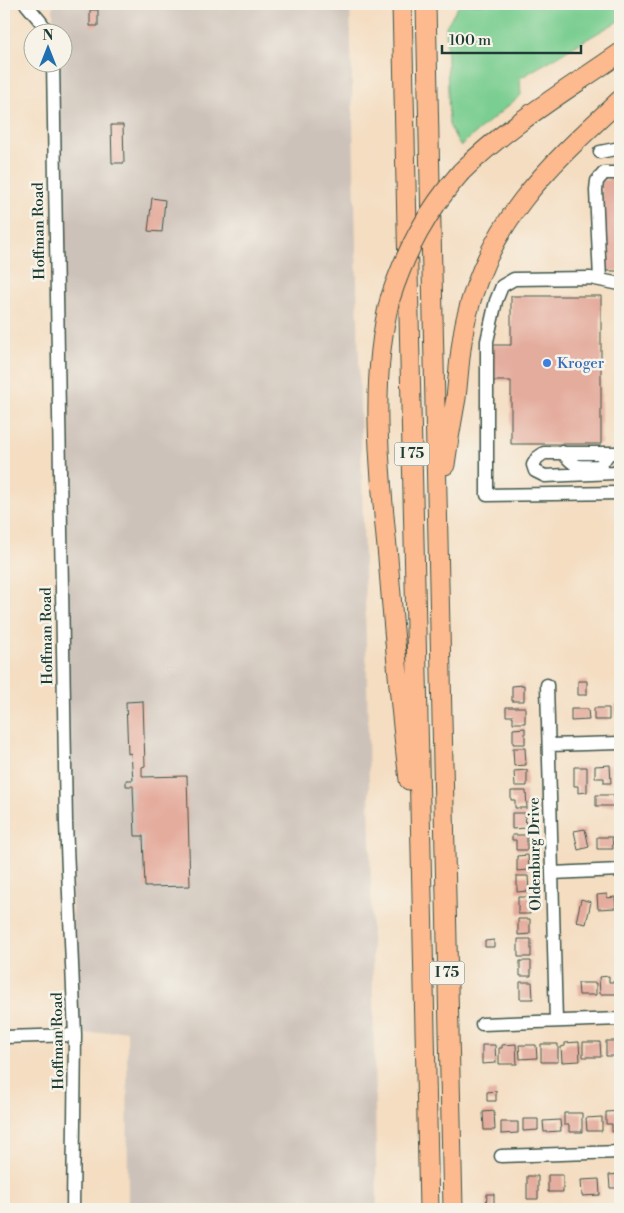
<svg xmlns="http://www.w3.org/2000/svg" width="624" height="1213" font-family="'Libre Bodoni',serif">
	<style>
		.industrial { fill: #cdc2b9 }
		.green { fill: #7ace91; stroke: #4c8662 }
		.building { fill: #e4ac9d }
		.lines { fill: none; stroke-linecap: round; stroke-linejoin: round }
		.minor-casing { stroke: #3f5549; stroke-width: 15 }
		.highway-casing { stroke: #3f5549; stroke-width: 21 }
		.minor { stroke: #fff; stroke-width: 12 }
		.highway { stroke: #fcba8e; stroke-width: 19 }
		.highway-bridge-casing { stroke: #3f5549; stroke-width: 21; stroke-linecap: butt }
		.highway-bridge { stroke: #fcba8e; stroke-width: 19 }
		.shop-dot { fill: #3f7fe0; stroke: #f7f3e8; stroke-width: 2 }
		.labels { text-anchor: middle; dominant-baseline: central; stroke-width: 5; stroke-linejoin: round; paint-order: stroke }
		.shield { fill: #f7f3e8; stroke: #60746a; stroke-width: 1 }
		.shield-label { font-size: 14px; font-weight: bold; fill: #1f3d34 }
		.street-label { font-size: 15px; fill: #1f3d34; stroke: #f7f3e8 }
		.shop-label { font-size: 15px; fill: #366cbe; stroke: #f7f3e8; text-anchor: start }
	</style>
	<rect width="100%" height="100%" fill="#f7f3e8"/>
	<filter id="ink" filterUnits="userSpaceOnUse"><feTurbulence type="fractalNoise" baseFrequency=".02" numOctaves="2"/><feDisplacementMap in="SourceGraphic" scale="10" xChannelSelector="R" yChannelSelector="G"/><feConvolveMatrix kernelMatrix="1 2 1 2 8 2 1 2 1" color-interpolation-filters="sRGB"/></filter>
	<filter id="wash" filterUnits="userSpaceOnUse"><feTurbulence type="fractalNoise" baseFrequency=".0096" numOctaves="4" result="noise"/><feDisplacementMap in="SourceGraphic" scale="20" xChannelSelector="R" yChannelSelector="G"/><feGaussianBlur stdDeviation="1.12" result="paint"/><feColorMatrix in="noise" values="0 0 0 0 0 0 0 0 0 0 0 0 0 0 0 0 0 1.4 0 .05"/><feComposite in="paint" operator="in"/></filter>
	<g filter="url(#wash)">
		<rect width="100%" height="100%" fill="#f4ddc1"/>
		<path class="industrial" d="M53,4H350L367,682L377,1209H128L127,1030L75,1035L53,63L62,62V32H53Z"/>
		<path class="green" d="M460,4H620V20L520,78L521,95L460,146L449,125L446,26Z"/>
		<g id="blocks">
			<path class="building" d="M90,10H98V26H90Z
				M111,125H123L124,163H112Z
				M620,177V271H605L601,180H608V178Z
				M152,198L165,200L162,232L148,231Z
				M511,296H601V444H511V381H492V345H511Z
				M578,681H587V695H578Z
				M524,685V701H512V686Z
				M143,701L145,766L142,767V777L187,776L190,886L145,887L143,836H135L133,786H126V780H133L131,753L128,754L126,702Z
				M615,704H620V717H615Z
				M506,707H525V723H513V716H506Z
				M594,708H609V720H594Z
				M571,709H588L589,720L571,721Z
				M525,728V744H513V729Z
				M513,748H525L526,765L514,766Z
				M610,765L611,783H604V778H595V766Z
				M617,765H620V777H618Z
				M574,767H587V792L578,793V786H574Z
				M527,770V786H515L514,771Z
				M511,791H526L527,808H515V800H511Z
				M596,795H614V806H596Z
				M512,813H525L526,828L512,829Z
				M585,829L589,847L578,850L574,831Z
				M512,835H527V850H516V840H512Z
				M597,837H612L613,849H597Z
				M617,837H620V848H618Z
				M528,855L529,870L517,871V856Z
				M517,876H528L529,891L517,892Z
				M607,894V898L615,897L616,908L598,909L597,895Z
				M518,897H530V914H518Z
				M581,899L591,902L586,924L576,922Z
				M518,919H530V934L518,935Z
				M518,939H531V957H518Z
				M494,940V947H485V941Z
				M520,961H531V976H520Z
				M609,976V982H617V994H600L599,977Z
				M520,982H532L533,999H520Z
				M578,983H596V995H579Z
				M606,1041H620V1056H606Z
				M579,1042L580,1061L562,1062L561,1047L565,1046V1043Z
				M583,1042H600L601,1057H583Z
				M516,1044L517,1064H499V1048H502V1045Z
				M541,1044H558V1062H541Z
				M482,1045H495L496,1063L482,1064Z
				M519,1045H536L537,1058L520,1059Z
				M616,1073H620V1083H616Z
				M496,1091V1101H487V1092Z
				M494,1111L495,1130H484L483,1112Z
				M620,1111V1131L612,1132V1124H606V1112Z
				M564,1113H582V1132H569V1125H564Z
				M602,1117V1131H587L586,1118Z
				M523,1119H538V1130L523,1131Z
				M560,1120L561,1131L544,1132L543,1121Z
				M501,1122H518V1133L501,1134Z
				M620,1174V1188H610L609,1175Z
				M548,1175H563V1192H548Z
				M527,1176H538V1199H527Z
				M599,1179L600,1195L582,1196L581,1180Z
				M487,1194H494V1208H486Z"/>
		</g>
	</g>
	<g filter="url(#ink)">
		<use href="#blocks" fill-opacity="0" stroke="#3f5549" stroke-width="1"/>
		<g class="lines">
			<defs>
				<path id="minor" d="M26,4L41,22L47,32
					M53,62L66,823L75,1035L73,1209
					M600,152L620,148
					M600,280L596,190L597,181L604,173H620
					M620,284L590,278L514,279L502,286L496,301L487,341V495L620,493
					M562,452C577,470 578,466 600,466L609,453
					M620,453H544L537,458L533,465L535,471L545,476L614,473L620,470
					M547,685L556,1021
					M549,745L620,743
					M552,873L620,870
					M482,1024L620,1019
					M4,1037L75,1035
					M501,1156L620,1152"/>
				<path id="highway" d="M402,4L429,1209
					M426,4L453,1209
					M461,172C508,125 566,91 620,53
					M390,299C369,383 380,473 388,558C394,633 400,707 409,780
					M445,465C448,442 452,420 456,398C459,371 460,345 466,319C490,219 548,167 620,100"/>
			</defs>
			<use href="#minor" class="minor-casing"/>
			<use href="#highway" class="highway-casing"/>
			<use href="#minor" class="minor"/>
			<use href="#highway" class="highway"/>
			<defs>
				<path id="highway-bridge" d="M390,299C406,250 427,211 461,172"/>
			</defs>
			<use href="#highway-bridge" class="highway-bridge-casing"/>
			<use href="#highway-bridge" class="highway-bridge"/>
		</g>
	</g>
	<circle class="shop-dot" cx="547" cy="363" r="5"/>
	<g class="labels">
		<g class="shield">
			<rect x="394.5" y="442.5" width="35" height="23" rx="4"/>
			<rect x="429.5" y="961.5" width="35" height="23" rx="4"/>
		</g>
		<g class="shield-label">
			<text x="412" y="454">I 75</text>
			<text x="447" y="973">I 75</text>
		</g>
		<g class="street-label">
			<text transform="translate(39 231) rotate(-91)">Hoffman Road</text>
			<text transform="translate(47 636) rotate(-91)">Hoffman Road</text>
			<text transform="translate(535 854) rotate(-91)">Oldenburg Drive</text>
			<text transform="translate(58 1041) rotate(-91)">Hoffman Road</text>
		</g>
		<g class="shop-label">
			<text x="557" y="363">Kroger</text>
		</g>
	</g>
	<rect width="624" height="1213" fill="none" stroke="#f7f3e8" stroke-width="20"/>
	<g transform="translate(48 48)"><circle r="24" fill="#f7f3e8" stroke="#a1aaa0"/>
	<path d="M0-4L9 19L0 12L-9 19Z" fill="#1f6fb2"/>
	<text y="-8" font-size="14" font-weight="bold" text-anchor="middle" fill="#1f3d34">N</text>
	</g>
	<path d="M442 45v8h139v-8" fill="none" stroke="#1f3d34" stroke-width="2.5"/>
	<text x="449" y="45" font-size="15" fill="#1f3d34" stroke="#f7f3e8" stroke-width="4" paint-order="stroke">100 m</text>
</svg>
